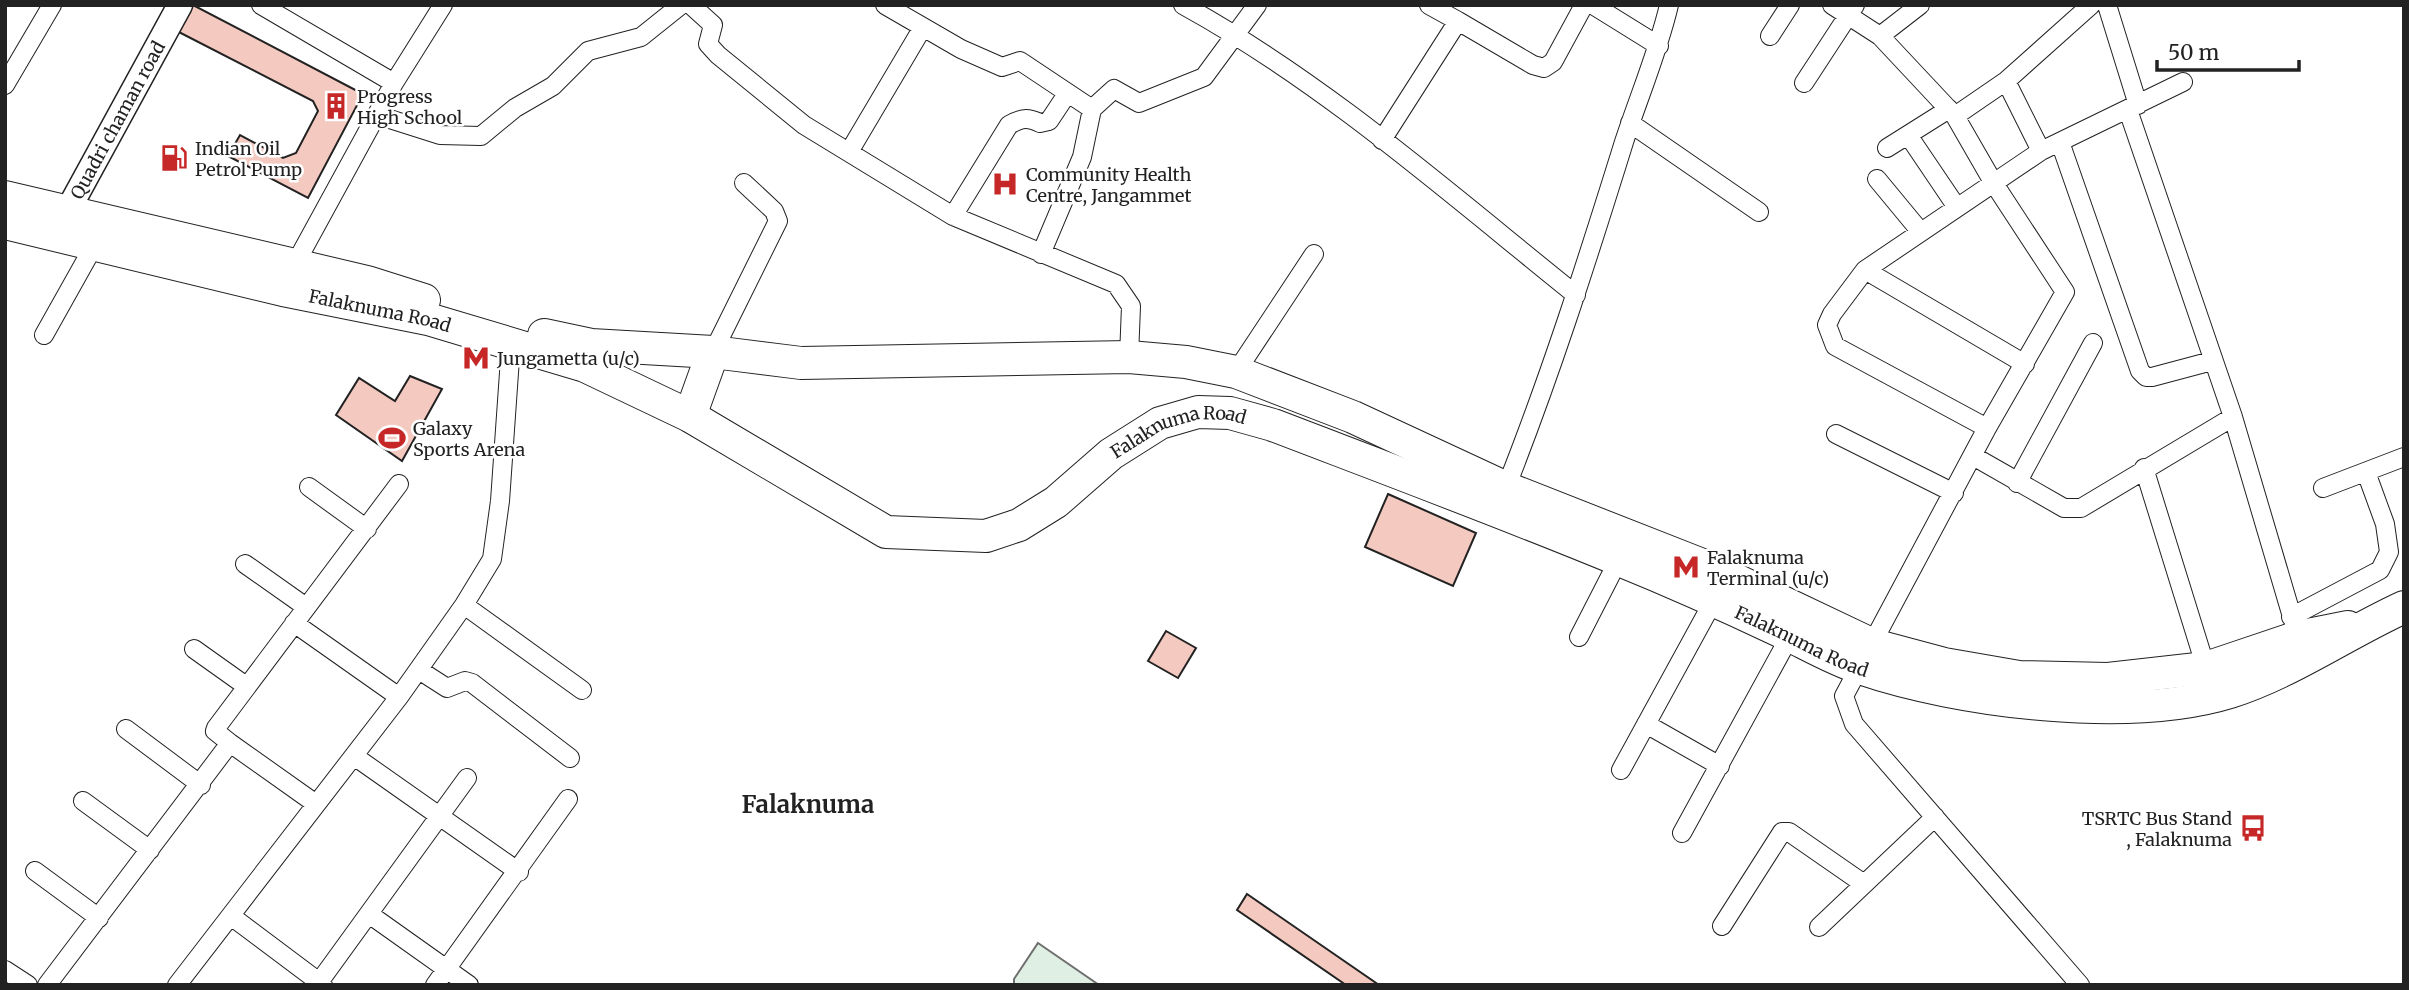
<svg xmlns="http://www.w3.org/2000/svg" width="2409" height="990" font-family="Merriweather,serif">
	<style>
		.green { fill: #e0efe3; stroke: #6f6f6f; stroke-width: 2 }
		.building { fill: #f3c9c0; stroke: #222; stroke-width: 2 }
		.lines { fill: none; stroke-linecap: round; stroke-linejoin: round }
		.street-casing { stroke: #222; stroke-width: 20 }
		.secondary-casing { stroke: #222; stroke-width: 27 }
		.highway-casing { stroke: #222; stroke-width: 34 }
		.street { stroke: #fff; stroke-width: 18 }
		.secondary { stroke: #fff; stroke-width: 24 }
		.highway { stroke: #fff; stroke-width: 32 }
		.labels { text-anchor: middle; dominant-baseline: central; stroke-width: 5; stroke-linejoin: round; paint-order: stroke }
		.poi-label { font-size: 18px; fill: #222; stroke: #fff; text-anchor: start }
		.street-label { font-size: 18px; fill: #222; stroke: #fff }
		.district-label { font-size: 24px; font-weight: bold; fill: #222; stroke: #fff }
	</style>
	<rect width="100%" height="100%" fill="#fff"/>
	<path class="green" d="M1038,943L1099,985H1014V979Z"/>
	<path class="building" d="M183,5H193L363,94L308,198L228,156L240,135L283,158L296,153L318,111L313,101L171,28Z
		M410,376L442,389L402,461L336,415L359,378L395,401Z
		M1388,494L1476,533L1453,586L1365,547Z
		M1166,631L1196,648L1178,678L1148,661Z
		M1247,894L1379,985H1346L1237,910Z"/>
	<g class="lines">
		<defs>
			<path id="street" d="M261,5L394,83
				M691,5L713,25L708,44L718,55L804,125L953,216L1116,284L1131,306L1129,357
				M885,5L961,49L1002,67L1020,61L1092,109L1114,89L1139,103L1204,77L1257,5
				M1183,5C1325,83 1450,194 1576,295
				M1593,5L1659,46
				M1832,5L1880,36L1955,116L1993,182L2065,292L1987,428L1844,696L1854,724L2080,985
				M2107,5L2138,105
				M1458,21L1533,65L1544,68L1553,62L1584,5
				M1770,36L1790,5
				M1880,36L1920,5
				M2006,81L2041,151
				M1804,83L1855,5
				M5,85L52,5
				M2128,110L2233,417L2298,637
				M377,115L440,135L481,136L515,108L553,86L588,51L641,37L681,5
				M1955,116L2006,81L2091,5
				M1630,123L1759,212
				M1908,135L1956,206
				M1382,140L1458,21L1429,5
				M2060,142L2140,371L2146,377H2152L2212,361
				M1887,148L1949,109
				M849,152L923,27
				M1877,179L1920,231
				M953,216L1009,125C1022,118 1027,117 1040,123L1049,121L1067,94
				M1041,254L1082,157L1092,109
				M294,266L394,83L443,5
				M1865,270L2025,364
				M44,335L95,244
				M713,352L778,221L774,211L744,183
				M1236,372L1314,254
				M1987,428L1835,346L1827,325L1832,314L1865,270L2041,151L2183,82
				M1836,434L1954,493
				M1973,456L2064,508H2081L2233,417
				M2144,468L2206,668
				M2017,483L2093,343
				M309,487L367,529
				M2323,488L2404,457
				M1503,495C1549,380 1587,261 1624,142C1639,96 1658,52 1669,5
				M245,564L306,607
				M464,605L582,690
				M2291,617L2380,570L2389,552L2385,524L2366,472
				M294,623L399,697
				M1579,637L1619,559
				M194,649L246,686
				M419,670L447,688L465,681L472,683L570,758
				M1646,724L1720,766
				M126,729L201,785
				M230,743L316,804
				M354,756L519,872
				M1621,770L1714,600
				M83,801L150,850
				M1682,833L1790,636
				M35,871L99,918
				M369,914L469,985
				M231,916L323,985
				M1722,926L1782,832H1789L1864,884
				M1819,927L1935,817
				M5,970L28,985
				M47,985L230,743L215,731L216,728L399,484
				M177,985L399,697L464,605L492,559L500,501L511,344
				M317,985L467,778
				M435,985L568,799"/>
			<g id="secondary">
				<path id="s1" d="M61,228L68,210L180,5"/>
			</g>
			<g id="highway">
				<path d="M5,197L367,282L424,300"/>
				<path id="s2" d="M5,223L283,290L428,319L585,366L690,416L886,532L986,536L1019,525L1056,502L1111,454L1160,423L1198,412L1230,413L1273,425C1388,469 1503,512 1617,559C1671,581 1725,605 1778,630C1804,642 1832,659 1860,668C1959,702 2129,723 2230,692C2292,672 2345,634 2404,607"/>
				<path d="M544,335L591,345L713,352L801,363L1129,357L1186,362L1236,372L1353,417L1506,488L1715,570L1873,645L1944,664L2019,677L2108,679L2206,668L2298,637L2348,627"/>
				<path d="M690,416L713,352"/>
			</g>
		</defs>
		<use href="#street" class="street-casing"/>
		<use href="#secondary" class="secondary-casing"/>
		<use href="#highway" class="highway-casing"/>
		<use href="#street" class="street"/>
		<use href="#secondary" class="secondary"/>
		<use href="#highway" class="highway"/>
	</g>
	<defs>
		<symbol id="building-bare" viewBox="-9 -9 18 18"><path d="M-4-6H4V6H1V3H-1V6H-4ZM-2.5-4.3h1.7v1.8h-1.7ZM.8-4.3h1.7v1.8H.8ZM-2.5-1h1.7V.8h-1.7ZM.8-1h1.7V.8H.8Z" fill="#c62828" stroke="#fff" stroke-width="2.5" paint-order="stroke"/></symbol>
		<symbol id="fuel-bare" viewBox="-9 -9 18 18"><path d="M-5.5-6h7V0h2V4h1.3V-2.5L3-4.5l.8-.8L6-3V5H2.5V1h-1V6h-7ZM-4.2-4.7v3.2H.2V-4.7Z" fill="#c62828" stroke="#fff" stroke-width="2.5" paint-order="stroke"/></symbol>
		<symbol id="hospital-bare" viewBox="-9 -9 18 18"><path d="M-5-5h3v3.5h4V-5h3V5h-3V1.5h-4V5h-3Z" fill="#c62828" stroke="#fff" stroke-width="2.5" paint-order="stroke"/></symbol>
		<symbol id="metro-bare" viewBox="-9 -9 18 18"><path d="M-5.5 5V-5H-3L0 0L3-5H5.5V5H3V-.5L0 4L-3-.5V5Z" fill="#c62828" stroke="#fff" stroke-width="2.5" paint-order="stroke"/></symbol>
		<symbol id="stadium-bare" viewBox="-9 -9 18 18"><path d="M0-5a6.5 5 0 1 0 0 10a6.5 5 0 1 0 0-10ZM-3.5-1.8h7v3.6h-7Z" fill="#c62828" stroke="#fff" stroke-width="2.5" paint-order="stroke"/></symbol>
		<symbol id="bus-bare" viewBox="-9 -9 18 18"><path d="M-5-6H5V4H4V6H2V4H-2V6H-4V4H-5ZM-3.5-4V0h7V-4ZM-3.5 1.2v1.5H-2V1.2ZM2 1.2v1.5H3.5V1.2Z" fill="#c62828" stroke="#fff" stroke-width="2.5" paint-order="stroke"/></symbol>
	</defs>
	<g fill-rule="evenodd">
		<use href="#building-bare" x="317" y="87" width="38" height="38"/>
		<use href="#fuel-bare" x="155" y="139" width="38" height="38"/>
		<use href="#hospital-bare" x="986" y="165" width="38" height="38"/>
		<use href="#metro-bare" x="457" y="339" width="38" height="38"/>
		<use href="#stadium-bare" x="373" y="419" width="38" height="38"/>
		<use href="#metro-bare" x="1667" y="548" width="38" height="38"/>
		<use href="#bus-bare" x="2234" y="809" width="38" height="38"/>
	</g>
	<g class="labels">
		<g class="poi-label">
			<text x="357" y="96">Progress<tspan x="357" dy="21">High School</tspan></text>
			<text x="195" y="148">Indian Oil<tspan x="195" dy="21">Petrol Pump</tspan></text>
			<text x="1026" y="174">Community Health<tspan x="1026" dy="21">Centre, Jangammet</tspan></text>
			<text x="497" y="358">Jungametta (u/c)</text>
			<text x="413" y="428">Galaxy<tspan x="413" dy="21">Sports Arena</tspan></text>
			<text x="1707" y="557">Falaknuma<tspan x="1707" dy="21">Terminal (u/c)</tspan></text>
			<text x="2232" y="818" text-anchor="end">TSRTC Bus Stand<tspan x="2232" dy="21">, Falaknuma</tspan></text>
		</g>
		<g class="street-label">
			<text stroke="none"><textPath href="#s1" startOffset="122">Quadri chaman road</textPath></text>
			<text stroke="none"><textPath href="#s2" startOffset="385">Falaknuma Road</textPath></text>
			<text stroke="none"><textPath href="#s2" startOffset="1267">Falaknuma Road</textPath></text>
			<text stroke="none"><textPath href="#s2" startOffset="1939">Falaknuma Road</textPath></text>
		</g>
		<g class="district-label">
			<text x="808" y="804">Falaknuma</text>
		</g>
	</g>
	<rect width="2409" height="990" fill="none" stroke="#222222" stroke-width="14"/>
	<path d="M2157 60v10h142v-10" fill="none" stroke="#222222" stroke-width="3.5"/>
	<text x="2168" y="60" font-size="21" fill="#222222" stroke="#ffffff" stroke-width="5" paint-order="stroke">50 m</text>
</svg>
